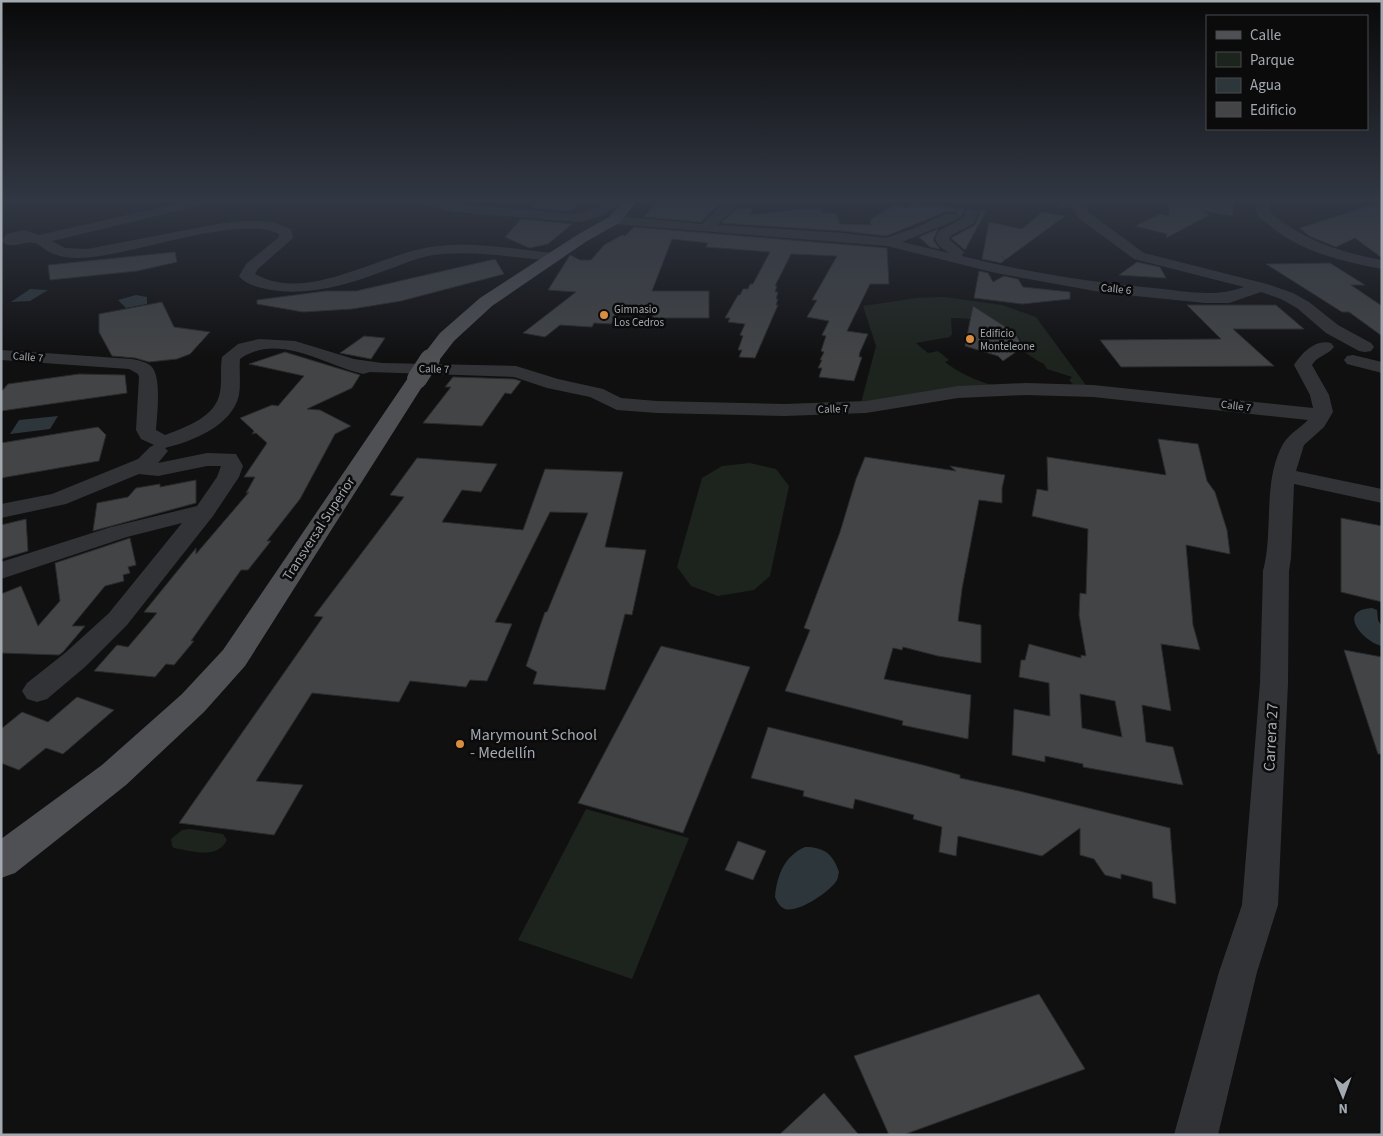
<svg xmlns="http://www.w3.org/2000/svg" width="1383" height="1136" font-family="'Source Sans 3',sans-serif">
	<style>
		.green { fill: #1d231d }
		.water { fill: #2d363a }
		.building { fill: #424446; stroke: #2a2b2d; fill-rule: evenodd }
		.lines { fill: none; stroke-linecap: round; stroke-linejoin: round }
		.minor { fill: #323336; fill-rule: evenodd }
		.major { fill: #4e5054; fill-rule: evenodd }
		.major-bridge { stroke: #4e5054; stroke-width: 20 }
		.poi-dot { fill: #da8d3f; stroke: #0b0b0c; stroke-width: 2 }
		.labels { text-anchor: middle; dominant-baseline: central; stroke-width: 5; stroke-linejoin: round; paint-order: stroke }
		.far-street-label { font-size: 11px; fill: #a3a9b0; stroke: #0b0b0c }
		.far-poi-label { font-size: 11px; fill: #a3a9b0; stroke: #0b0b0c; text-anchor: start }
		.street-label { font-size: 14px; fill: #a3a9b0; stroke: #0b0b0c }
		.near-poi-label { font-size: 16px; fill: #a3a9b0; stroke: #0b0b0c; text-anchor: start }
		.near-street-label { font-size: 16px; fill: #a3a9b0; stroke: #0b0b0c }
	</style>
	<rect width="100%" height="100%" fill="#101011"/>
	<path class="green" d="M944,297L1002,305L1036,317L1088,388L1075,387L1069,380L1072,377L1047,369L1044,364C1034,360 1029,353 1019,350L1023,347L1017,345L1021,342C1014,319 971,319 951,318L952,334L950,337L916,343L928,353L938,351L949,360L945,362C960,374 976,380 994,386L861,403L876,346L863,306L916,298Z
		M750,463L776,469L789,486L770,576L754,590L718,596L691,586L677,567L702,478L722,466Z
		M586,809L689,838L632,979L518,940Z
		M190,829L223,834L227,840C217,860 192,851 174,848L172,846L171,839L182,830Z"/>
	<path class="water" d="M30,289L48,290L30,301L11,302Z
		M136,295L147,297V304L126,308L118,300Z
		M58,416L50,429L10,434L19,420Z
		M1372,608L1377,610L1378,620L1382,627L1381,646C1361,640 1337,610 1372,608Z
		M805,847C824,847 833,854 839,872C838,876 838,880 835,883C827,893 798,913 785,909C780,907 777,902 775,897C777,876 784,856 805,847Z"/>
	<path class="building" d="M540,199H577L575,202H579L571,211L532,208Z
		M659,199H723L724,200L701,222L644,217Z
		M1169,199H1233V216L1203,211L1209,215L1166,238L1167,234L1135,226L1160,214L1168,216Z
		M1382,202V258L1355,238L1336,247L1309,236L1300,228Z
		M912,203L965,209L960,218L956,212H945L886,236L843,231L721,223L738,208H752L750,215L802,209H822L823,213H836L840,224L871,225L870,220L894,205L909,208Z
		M977,210L986,211L965,250L951,238L975,225L980,214Z
		M1042,212L1065,216L1005,260L1001,256L1005,260L1001,263L982,259L989,222L1022,229Z
		M521,219L562,223L572,224L548,244L529,248L505,237Z
		M634,227L887,248L889,284H870L847,331L868,334L860,352L859,357H862L854,381L819,377L822,368H818L822,360H820L824,352L821,351L826,336L822,335L829,321L807,317L817,300H812L837,256L791,254L775,286H777L775,292H778L776,299H778L776,305H778L755,358L739,357L742,350H738L743,336L740,335L745,324L728,322L730,318H725L738,295H740L743,289H748L750,284H753L770,252L706,247L708,243L672,239L652,291H709V318H653V312L620,309L611,324L594,323L592,327L560,325L545,337L523,333L576,292L548,290L570,255L580,260H591L604,245L622,235L625,236Z
		M938,229L933,240L940,249L930,247L919,237Z
		M175,252L177,262L137,271L50,280L48,265Z
		M495,259L504,274L401,301L352,309L303,312L257,304V300L326,291H356Z
		M1137,262L1160,267L1166,278L1119,275Z
		M1330,263L1365,285H1351L1382,306V336L1349,312H1342L1266,264Z
		M979,271L988,273L993,282L1004,276L1018,279L1023,287L1070,292V299L1022,304L974,298Z
		M162,302L174,327L210,332L190,354L177,359L149,362L135,358L112,356L99,332V314Z
		M1187,305H1276L1304,329H1233L1274,366L1121,367L1100,340L1221,339Z
		M973,306L1015,333L1023,347L1003,361L998,356L965,346Z
		M364,336L385,338L371,359L340,353Z
		M285,352L360,375L352,388L307,409L320,410L351,426L335,434L300,499L267,541H271L248,570H241L191,641H194L174,665L166,664L155,677L94,671L117,645L128,647L157,613L144,612L196,548V554L249,492L246,493L255,477H244L267,443L256,433L252,434L254,431L240,418L272,405L278,406L304,376L249,364Z
		M79,374L125,375L127,393L1,411V392L8,384Z
		M453,377L514,379L521,381L511,394L505,393L482,426L423,423L451,387H445Z
		M98,427L106,435L99,461L1,478V443Z
		M1158,439L1198,444L1207,481L1215,492L1227,530L1230,554L1186,545L1193,625L1200,650L1161,644L1171,711L1142,705L1146,742L1173,747L1183,785L1083,767V764L1045,756V762L1012,755L1014,709L1050,716L1049,683L1019,677L1021,660H1025L1029,644L1081,658V655L1086,656L1079,615L1080,593L1086,594L1088,529L1032,516L1037,489L1048,491L1047,457L1166,475ZM1080,694L1115,701L1122,737L1082,728Z
		M865,457L956,471L950,466L1005,475L1002,488V503L979,500L962,589L958,621L981,625V663L938,656L903,647L902,650L893,648L884,679L971,695L968,739L902,725L903,721L785,691L810,630L804,628L840,532L856,479Z
		M417,458L497,464L481,492L462,490L442,522L523,530L545,469L623,472L605,547L646,550L632,615L625,614L605,690L533,684L537,672L526,666L545,612H547L588,513L550,512L495,622L512,624L487,681L470,680L466,687L410,681L399,702L312,693L256,781L303,785L274,835L179,823L323,617L314,616L404,497L390,495Z
		M196,480V503L93,531L97,503L128,497L136,488L160,484V487Z
		M1341,518L1382,526V602L1341,592Z
		M26,519L28,551L1,559V525Z
		M130,538L136,565L128,567L130,573L123,575L124,581L105,586L72,626H85L63,652L59,655L1,653V594L21,586L38,626L60,601L55,563Z
		M661,646L750,667L683,833L578,803Z
		M1344,650L1382,657V754H1378Z
		M77,697L114,710L63,754L46,748L19,770L1,763V729L22,712L48,722Z
		M768,727L923,765L960,775V778L1019,791L1170,828L1176,904L1153,898L1152,882L1121,874V879L1105,875L1094,859L1080,855V828L1042,856L958,836L956,856L939,852L942,827L913,819L914,815L855,799L853,809L803,796L804,791L751,778Z
		M738,841L766,851L753,880L725,870Z
		M1039,994L1085,1069L903,1135H889L854,1056Z
		M824,1093L859,1135H779Z"/>
	<g class="lines">
		<path class="minor" d="M197,199H217L215,202L52,241L65,248L87,249L223,223L251,221L273,222L291,229L293,238L258,269L255,274C307,304 379,254 431,247C471,241 513,249 553,253L558,254L560,257L558,260L553,261C517,258 479,251 443,254C421,255 402,265 381,272C345,286 301,298 262,288C254,286 244,283 239,276L246,264L279,237V234C237,213 129,258 77,258C67,258 56,256 47,251C43,248 39,244 34,243C24,240 10,251 2,241L6,234L24,230L39,235Z
			M410,199H432L455,204L579,214C598,209 609,198 629,199L602,216L579,222L455,212L412,202Z
			M732,199H749L747,202L737,206L717,225L843,233L886,238L915,228L946,214H956L958,217L956,220L902,242L949,253L939,246L935,239L939,231L963,218L966,210L971,209L978,213L974,223L950,236L949,239L964,252L962,256C1025,272 1089,282 1154,288C1184,291 1215,298 1244,287L1134,259L1077,217L1075,209L1059,207L1053,199H1066L1075,202L1078,199H1093L1087,204L1088,212L1144,253L1267,284L1293,293L1309,302L1338,325L1371,343L1374,347L1371,351L1365,352L1359,351L1326,333L1297,308L1281,299L1261,292L1229,303H1205L1106,293L996,273L887,246L614,224L607,220L614,216L702,224L727,200Z
			M1257,199H1269L1270,212C1303,240 1339,252 1382,260V269C1341,261 1300,252 1268,224C1265,222 1259,218 1257,214C1255,210 1257,203 1257,199Z
			M259,339L295,341L354,359L382,363L516,366L558,379L603,389L621,398L657,401L785,404L866,401L958,386L1026,383L1093,385L1313,408L1310,395L1294,365C1302,353 1315,339 1331,343L1334,347C1328,355 1317,356 1312,365L1329,395L1333,412L1324,427L1304,445L1296,471L1382,489V503L1294,484L1291,558L1289,571L1288,683L1278,905L1257,972L1218,1135H1174L1219,972L1242,905L1260,683L1263,571C1274,530 1262,482 1283,444C1289,434 1300,428 1308,420L1093,397L1026,395L958,398L866,413L785,416L657,413L617,410L590,397L547,388L514,377L370,372L363,374C324,365 278,332 240,359C239,371 241,383 239,395C232,426 193,441 165,448L168,451L158,463L207,453L236,454L243,466L239,477L213,516L127,625L85,667L47,699L37,702L27,699L22,691L27,683L65,653L109,613L182,523L127,537L1,579V562L111,527L197,506L217,477L221,466H207L158,476L139,474L66,504L1,518V504L52,494L138,459L150,447L154,445L141,439L136,430L139,377L138,374L129,369L1,360V350L132,359C138,360 146,362 151,366C162,376 157,415 156,430L165,435C186,427 216,417 220,392C222,381 220,369 222,357L238,344Z
			M1353,355L1382,362V373L1347,364L1344,360L1347,356Z"/>
		<path class="major" d="M625,199H639L619,223L587,241L492,306L454,341L437,363L430,365L423,363L420,359L440,333L480,298L577,235L609,217Z
			M417,373L424,375L427,379L245,666L204,712L126,785L15,873L1,878V839L102,765L182,694L223,650L410,375Z"/>
		<path class="major-bridge" d="M417,379L430,359"/>
	</g>
	<linearGradient id="sky" x2="0" y2="1"><stop stop-color="#090909"/><stop offset="0.56" stop-color="#313743"/><stop offset="1" stop-color="#313743" stop-opacity="0"/></linearGradient>
	<rect width="1383" height="358" fill="url(#sky)"/>
	<g class="poi-dot">
		<circle cx="604" cy="315" r="5"/>
		<circle cx="970" cy="339" r="5"/>
		<circle cx="460" cy="744" r="5"/>
	</g>
	<g class="labels">
		<g class="far-street-label">
			<text transform="translate(1116 289) rotate(6)">Calle 6</text>
			<text transform="translate(28 357) rotate(5)">Calle 7</text>
			<text transform="translate(434 369) rotate(1)">Calle 7</text>
			<text transform="translate(1236 406) rotate(7)">Calle 7</text>
			<text transform="translate(833 409) rotate(-2)">Calle 7</text>
		</g>
		<g class="far-poi-label">
			<text x="614" y="309">Gimnasio<tspan x="614" dy="13">Los Cedros</tspan></text>
			<text x="980" y="333">Edificio<tspan x="980" dy="13">Monteleone</tspan></text>
		</g>
		<g class="street-label">
			<text transform="translate(319 529) rotate(-57)">Transversal Superior</text>
		</g>
		<g class="near-poi-label">
			<text x="470" y="735">Marymount School<tspan x="470" dy="18">- Medellín</tspan></text>
		</g>
		<g class="near-street-label">
			<text transform="translate(1271 737) rotate(-87)">Carrera 27</text>
		</g>
	</g>
	<rect width="1383" height="1136" fill="none" stroke="#a3a9b0" stroke-width="5"/>
	<rect x="1206" y="15" width="162" height="115" fill="#0b0b0c" stroke="#484a4e"/>
	<rect x="1216" y="31" width="25" height="8" fill="#4e5054" stroke="#484a4e"/>
	<text x="1250" y="40" font-size="15" fill="#a3a9b0">Calle</text>
	<rect x="1216" y="52" width="25" height="15" fill="#1d231d" stroke="#484a4e"/>
	<text x="1250" y="65" font-size="15" fill="#a3a9b0">Parque</text>
	<rect x="1216" y="78" width="25" height="15" fill="#2d363a" stroke="#484a4e"/>
	<text x="1250" y="90" font-size="15" fill="#a3a9b0">Agua</text>
	<rect x="1216" y="102" width="25" height="15" fill="#424446" stroke="#484a4e"/>
	<text x="1250" y="115" font-size="15" fill="#a3a9b0">Edificio</text>
	<g transform="translate(1343 1096) rotate(179)" stroke="#0b0b0c" stroke-width="4" paint-order="stroke">
	<path d="M0-4L9 19L0 12L-9 19Z" fill="#a3a9b0"/>
	<text y="-8" font-size="14" font-weight="bold" text-anchor="middle" fill="#a3a9b0">N</text>
	</g>
</svg>
